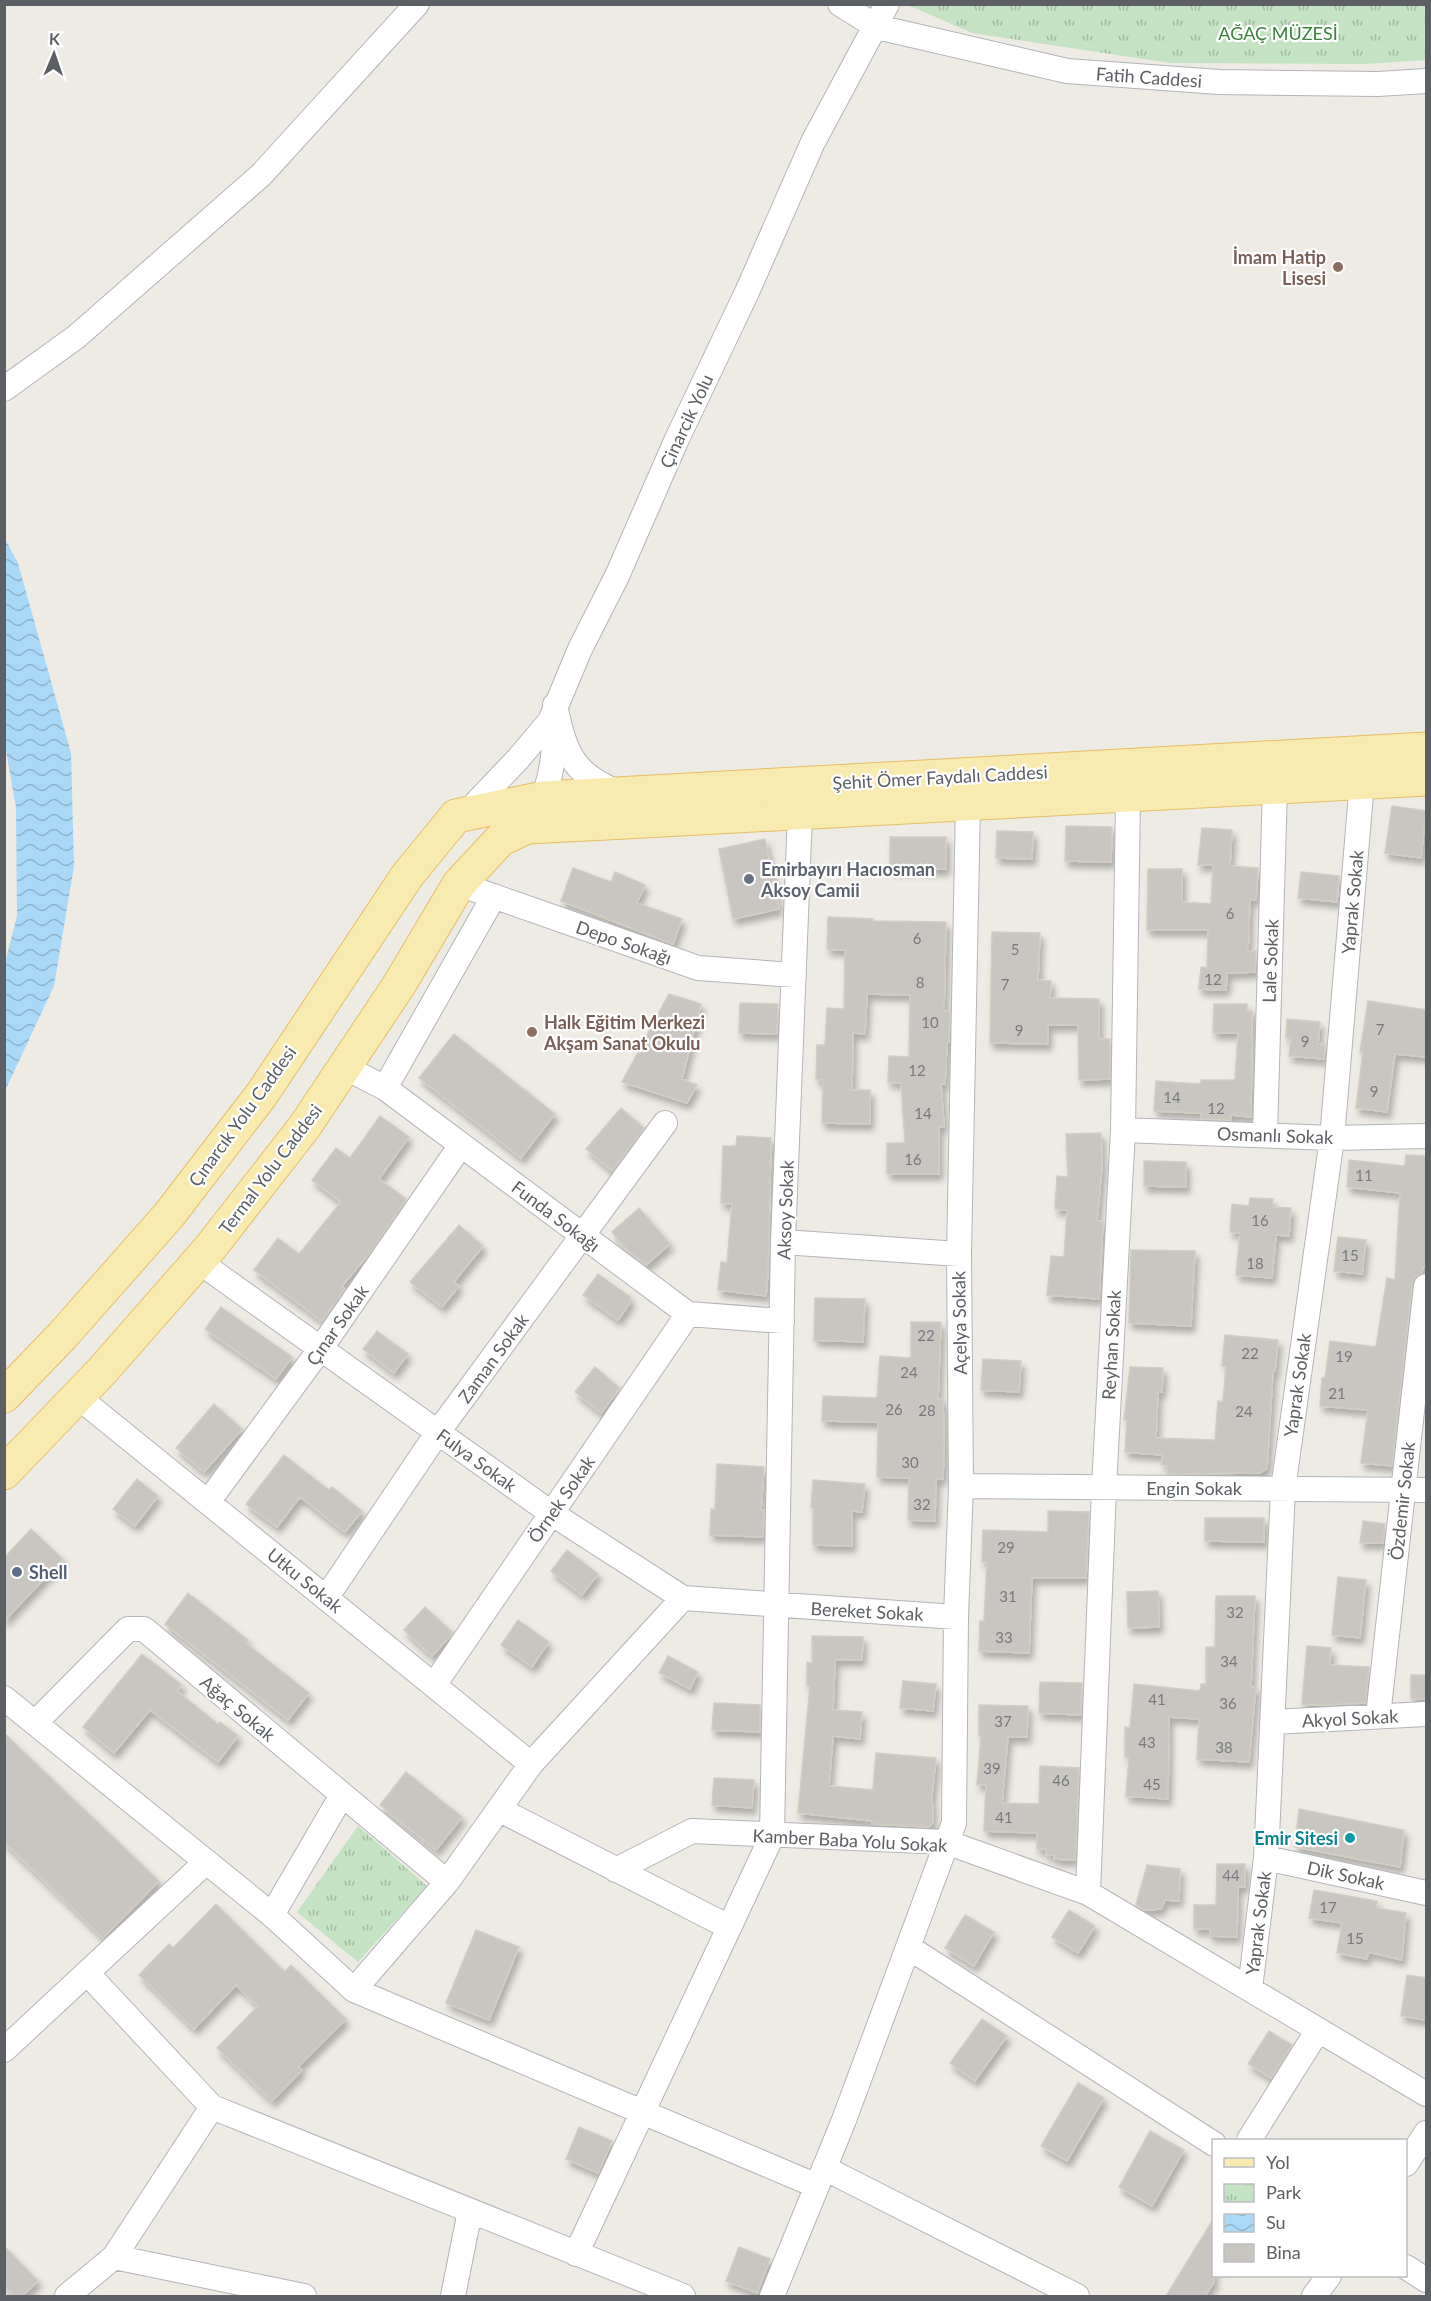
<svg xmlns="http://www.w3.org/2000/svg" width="1431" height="2301" font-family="Lato,sans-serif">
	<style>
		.park { fill: url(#park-tufts) }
		.water { fill: url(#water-waves) }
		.building { fill: #c9c6c2; stroke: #d2cdc3; stroke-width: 1.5; filter: url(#shadow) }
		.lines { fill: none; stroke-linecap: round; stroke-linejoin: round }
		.minor-casing { stroke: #b2b5b9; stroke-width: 26 }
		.primary-casing { stroke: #e7be65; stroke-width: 35 }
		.minor { stroke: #fff; stroke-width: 24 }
		.primary { stroke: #f9eaaf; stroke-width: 33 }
		.education-dot { fill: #8d6e63; stroke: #fff; stroke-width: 2 }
		.worship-dot { fill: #6b7280; stroke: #fff; stroke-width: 2 }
		.service-dot { fill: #5c6f8a; stroke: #fff; stroke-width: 2 }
		.culture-dot { fill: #0f9aa8; stroke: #fff; stroke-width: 2 }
		.labels { text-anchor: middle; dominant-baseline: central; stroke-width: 4.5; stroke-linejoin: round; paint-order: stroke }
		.number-label { font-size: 15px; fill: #777a7c }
		.park-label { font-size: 18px; fill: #3c833d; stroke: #fff }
		.street-label { font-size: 18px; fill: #5c6064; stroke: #fff }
		.education-label { font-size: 18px; font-weight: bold; fill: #785e54; stroke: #fff; text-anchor: end }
		.worship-label { font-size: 18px; font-weight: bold; fill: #5b616d; stroke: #fff; text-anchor: start }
		.service-label { font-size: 18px; font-weight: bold; fill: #4e5e75; stroke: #fff; text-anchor: start }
		.culture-label { font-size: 18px; font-weight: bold; fill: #0d838f; stroke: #fff; text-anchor: end }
	</style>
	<defs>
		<pattern id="park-tufts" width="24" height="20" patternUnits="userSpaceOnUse" patternTransform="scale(1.5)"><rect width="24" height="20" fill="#c4e3c3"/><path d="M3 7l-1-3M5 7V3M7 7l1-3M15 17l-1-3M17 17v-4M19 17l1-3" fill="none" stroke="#a2bba2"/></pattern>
		<pattern id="water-waves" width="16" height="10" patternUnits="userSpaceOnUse" patternTransform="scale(1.5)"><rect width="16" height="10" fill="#aad9f8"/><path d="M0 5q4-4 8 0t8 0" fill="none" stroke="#8eb3cc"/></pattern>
		<filter id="shadow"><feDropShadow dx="3.5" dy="6" stdDeviation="3" flood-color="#0004"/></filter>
	</defs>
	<rect width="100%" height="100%" fill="#eeebe5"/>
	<path class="park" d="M908,5H1426V60L1366,64L1170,63L972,33Z
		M358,1826L427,1886L358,1962L297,1912Z"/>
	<path class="water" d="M5,539L18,563L71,753L74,866L54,986L5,1091V963L17,916L16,808L4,739Z"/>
	<path class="building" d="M1392,806L1426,811L1421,858L1385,853Z
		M1066,826L1112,827L1111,862L1065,861Z
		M1202,828L1232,830L1230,866L1258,868L1256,900L1250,899L1248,951H1256L1255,972L1227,973L1226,990L1199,989L1201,967L1207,968L1208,930H1147L1148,869H1182V902L1211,904L1213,865H1198Z
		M997,831L1033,832L1032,859L996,858Z
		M890,837H946V869H890Z
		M765,839L779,909L733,919L719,849Z
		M573,868L611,882L615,872L645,885L637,903L682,919L673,944L561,901Z
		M1301,872L1339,876L1337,902L1298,898Z
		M828,917L873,919V921L946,922L944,1011H950L949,1042H947L945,1084H941L944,1127H939V1174H887V1143H905L901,1083L888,1082L889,1056L909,1057L910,995L867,994L865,1034L853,1033L852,1090H870V1124L822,1123L823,1080H816L817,1045H825L827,1008L844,1009L845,950L827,949Z
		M992,932L1040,933L1038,980L1051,981L1050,998L1099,999V1039H1110V1079L1079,1080L1078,1025H1048V1044L990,1043Z
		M669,994L701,1004L682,1079L697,1085L687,1103L622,1082Z
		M1368,1001L1426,1010V1057L1395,1054L1387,1112L1356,1108L1363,1052H1360Z
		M740,1003L778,1004L777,1034L739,1033Z
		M1214,1004H1247V1011H1252L1251,1117L1231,1115V1120L1201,1119V1113L1154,1111L1156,1081L1201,1084V1080H1235L1238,1033H1213Z
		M1287,1019L1320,1022L1318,1044H1325L1324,1059L1289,1056L1291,1038H1286Z
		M454,1034L555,1114L521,1158L419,1078Z
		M621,1108L644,1128L612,1171L586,1149Z
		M380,1116L409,1137L379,1179L406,1199L372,1250L342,1286L345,1289L322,1321L254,1270L278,1238L299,1254L341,1202L312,1180L336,1148L350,1158Z
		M1101,1133L1102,1166L1097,1221L1103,1222L1099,1299L1047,1295L1051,1256L1064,1257L1067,1210L1055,1209L1057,1176L1068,1177L1066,1134Z
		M737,1136L771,1138L768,1271L766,1296L718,1290L721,1262L727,1263L732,1204L721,1203L723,1146H736Z
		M1406,1155L1426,1156V1267H1423L1422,1273L1415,1277L1412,1284L1392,1466L1361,1463L1368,1410L1320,1406L1322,1378H1325L1330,1341L1376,1347L1387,1278L1395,1280L1400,1193L1347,1187L1349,1160L1405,1166Z
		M1144,1161L1186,1162V1187L1144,1186Z
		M1250,1198L1273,1199L1272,1207L1291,1208L1289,1236L1276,1235L1272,1278L1236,1275L1240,1233L1230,1232L1232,1204L1249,1206Z
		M639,1208L670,1244L646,1265L629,1252L612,1232Z
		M459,1225L483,1246L454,1282L459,1286L442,1307L410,1282Z
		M1338,1237L1366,1240L1362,1274L1334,1271Z
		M1131,1250L1195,1251L1191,1326L1129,1323Z
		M598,1274L630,1297V1303L618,1320L583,1295Z
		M815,1298L865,1299L863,1342L814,1340Z
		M221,1307L292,1357L276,1379L205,1329Z
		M911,1322H941L938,1399H943L944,1446L943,1479H936L935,1521L908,1520L909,1478L877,1477L878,1422L822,1421L823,1396L877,1398L880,1356L911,1358Z
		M377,1331L408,1354L394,1373L363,1349Z
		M1225,1335L1278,1340L1275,1371H1273L1267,1468L1260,1473L1167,1474L1168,1466L1162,1465V1455L1125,1452L1127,1420H1124L1130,1367L1163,1368L1162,1392H1158L1156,1438L1215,1440L1218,1401L1223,1402L1226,1367L1222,1366Z
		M983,1359L1021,1361L1019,1392L981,1390Z
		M595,1367L620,1388L601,1413L575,1392Z
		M214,1404L242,1429L204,1472L176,1448Z
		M284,1455L329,1490L332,1487L362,1511L345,1532L300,1497L277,1527L246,1504Z
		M717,1464L764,1467L761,1510H764L763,1537L710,1535L711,1509H715Z
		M137,1479L158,1496L135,1526L113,1509Z
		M813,1480L865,1484L862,1512L852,1511V1546L813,1545V1508L811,1507Z
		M1048,1511L1089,1512L1086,1578H1032L1029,1653L979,1651L980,1621H984L987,1562H982L983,1530L1048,1532Z
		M1205,1518H1264V1542L1205,1541Z
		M1363,1521L1385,1524L1383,1543H1360Z
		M31,1529L63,1559L4,1621V1558Z
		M567,1550L598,1574L582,1595L551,1571Z
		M1338,1577L1366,1580L1360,1638L1332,1635Z
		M1158,1591L1159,1627L1128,1628L1127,1592Z
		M188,1593L248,1640L246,1643L309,1693L288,1720L165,1624Z
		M1216,1596H1255L1251,1687H1256L1249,1762L1197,1759L1199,1719L1169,1717L1168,1799L1126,1796L1129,1757H1125V1727L1130,1728L1134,1684L1200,1691L1201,1684H1206V1647H1215Z
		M425,1607L453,1633L432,1656L404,1630Z
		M518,1620L549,1642L532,1667L501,1645Z
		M812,1636L863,1637L862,1660H835L833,1710L862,1712L860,1739L833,1736L829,1786L873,1790L876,1753L936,1758L932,1795L933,1822L929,1827L872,1824V1821L798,1813L810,1686H807V1662L812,1663Z
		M1307,1646L1331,1648L1330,1665L1369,1667L1365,1703L1322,1705L1302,1704Z
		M142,1654L182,1685L177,1691L218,1724L220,1722L238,1736L218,1762L150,1710L114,1753L83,1727Z
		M668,1656L698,1672L690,1689L659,1673Z
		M1411,1675H1426V1699H1411Z
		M903,1681L936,1684L933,1711L900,1708Z
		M1040,1682L1082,1683L1081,1715L1039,1713Z
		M714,1703L760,1705V1732L712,1730Z
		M979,1705L1028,1706L1027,1737H1008L1002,1803L1039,1804L1040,1766L1079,1768L1075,1860L1054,1859V1855H1046V1849H1037V1833L984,1831L986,1785H977L981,1736H979Z
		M4,1733L159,1881L103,1938L4,1842Z
		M406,1772L462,1817L436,1850L380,1805Z
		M714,1778L754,1780L752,1808L712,1805Z
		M1299,1809L1404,1830L1400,1867L1295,1847Z
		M1217,1864H1245V1887H1238L1237,1937L1210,1936V1929H1194V1905H1216Z
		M1147,1865L1180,1869L1179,1901L1165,1900L1161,1909L1145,1910L1136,1905Z
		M1314,1890L1377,1901L1376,1908L1406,1913L1402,1960L1368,1952L1367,1959L1337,1953L1342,1923L1309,1918Z
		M216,1904L285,1972L291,1965L346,2019L298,2067L302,2070L272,2101L217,2048L258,2006L236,1985L194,2029L139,1975L169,1944L173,1948Z
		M1069,1910L1095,1926L1078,1953L1052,1937Z
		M965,1915L994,1932L974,1966L945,1948Z
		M476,1930L519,1947L489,2020L446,2003Z
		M1407,1975L1426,1978V2020L1401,2016Z
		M982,2019L1007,2036L975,2081L950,2063Z
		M1269,2031L1292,2045L1271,2078L1248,2064Z
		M1078,2083L1104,2098L1067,2161L1041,2146Z
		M579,2127L612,2141L598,2173L566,2159Z
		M1150,2131L1184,2150L1152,2206L1119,2187Z
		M1214,2218V2282L1205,2296H1166Z
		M4,2246L38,2281L22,2296H15L4,2285Z
		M739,2247L770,2259L757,2293L726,2281Z"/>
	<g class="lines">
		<defs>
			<path id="minor" d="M840,4L877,27L1067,71L1219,82L1378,84L1426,81
				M4,389L76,337L261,175L417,4
				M477,802L518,759L550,721L580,649L617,576L676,441L747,292L813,142L887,4
				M537,810C555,778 555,740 555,705C565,751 571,774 618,792
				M459,884L698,968L794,975
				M344,1067L385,1088L688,1314L782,1321
				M385,1088L494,896
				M1123,1130L1332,1138L1426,1136
				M1265,1135L1275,787
				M783,1242L959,1254
				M198,1261L551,1513L683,1598L956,1617
				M78,1397L531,1764
				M961,1486L1426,1490
				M208,1502L321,1348L461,1145
				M326,1598L438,1432L665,1123
				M434,1685L688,1314
				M4,1698L272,1915L354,1990L817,2186
				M1378,1716L1426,1286
				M1273,1722L1426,1714
				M35,1723L128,1629H144L447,1882
				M500,1810L729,1927
				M1266,1858L1426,1893
				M616,1870L692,1831L946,1842L1088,1893L1426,2094
				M1088,1893L1104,1488L1123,1130L1128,797
				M272,1915L342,1795
				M908,1947L1214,2144
				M87,1973L212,2107
				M1250,1989L1266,1858L1283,1489L1332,1138L1362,782
				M354,1990L447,1882L531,1764L683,1598
				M4,2050L206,1862
				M1249,2140L1318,2030
				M1406,2164L1426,2133
				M824,2168L1077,2296
				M576,2254L772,1836L783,1242L800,814
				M114,2257L304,2296
				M1406,2267L1426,2280
				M67,2296L114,2257L212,2107L683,2296
				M453,2296L470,2211
				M772,2296L844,2120L954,1823L956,1617L961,1486L959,1254L968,803
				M1314,2296L1329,2276"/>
			<path id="primary" d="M4,1396L62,1336L169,1215L262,1094L407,876L456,816L544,798L1426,749
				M4,1473L102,1371L210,1248L305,1126L399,985L459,884L501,839L527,827C827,812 1127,795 1426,779"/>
		</defs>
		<use href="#minor" class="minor-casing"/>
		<use href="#primary" class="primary-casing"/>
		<use href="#minor" class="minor"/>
		<use href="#primary" class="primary"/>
	</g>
	<g class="education-dot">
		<circle cx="1338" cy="267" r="6"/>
		<circle cx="532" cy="1032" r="6"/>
	</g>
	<circle class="worship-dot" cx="749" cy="879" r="6"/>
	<circle class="service-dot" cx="17" cy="1572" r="6"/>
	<circle class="culture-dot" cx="1350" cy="1838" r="6"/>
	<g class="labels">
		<g class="number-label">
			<text x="1230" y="913">6</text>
			<text x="917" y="938">6</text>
			<text x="1015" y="949">5</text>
			<text x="1213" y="979">12</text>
			<text x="920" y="982">8</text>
			<text x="1005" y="984">7</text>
			<text x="930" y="1022">10</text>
			<text x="1380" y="1029">7</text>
			<text x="1019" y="1030">9</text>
			<text x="1305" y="1041">9</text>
			<text x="917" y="1070">12</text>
			<text x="1374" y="1091">9</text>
			<text x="1172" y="1097">14</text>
			<text x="1216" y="1108">12</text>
			<text x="923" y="1113">14</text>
			<text x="913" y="1159">16</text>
			<text x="1364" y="1175">11</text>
			<text x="1260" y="1220">16</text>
			<text x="1350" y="1255">15</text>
			<text x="1255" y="1263">18</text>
			<text x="926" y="1335">22</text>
			<text x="1250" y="1353">22</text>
			<text x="1344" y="1356">19</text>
			<text x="909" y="1372">24</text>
			<text x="1337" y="1393">21</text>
			<text x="894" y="1409">26</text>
			<text x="927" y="1410">28</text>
			<text x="1244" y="1411">24</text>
			<text x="910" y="1462">30</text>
			<text x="922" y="1504">32</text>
			<text x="1006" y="1547">29</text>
			<text x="1008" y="1596">31</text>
			<text x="1235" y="1612">32</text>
			<text x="1004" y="1637">33</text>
			<text x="1229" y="1661">34</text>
			<text x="1157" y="1699">41</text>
			<text x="1228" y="1703">36</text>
			<text x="1003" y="1721">37</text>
			<text x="1147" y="1742">43</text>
			<text x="1224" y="1747">38</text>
			<text x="992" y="1768">39</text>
			<text x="1061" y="1780">46</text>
			<text x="1152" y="1784">45</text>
			<text x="1004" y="1817">41</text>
			<text x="1231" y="1875">44</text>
			<text x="1328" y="1907">17</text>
			<text x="1355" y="1938">15</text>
		</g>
		<g class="park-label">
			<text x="1278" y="33">AĞAÇ MÜZESİ</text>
		</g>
		<g class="street-label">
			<text transform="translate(1149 77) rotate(4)">Fatih Caddesi</text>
			<text transform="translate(686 421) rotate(-65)">Çinarcik Yolu</text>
			<text transform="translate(940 777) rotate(-3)">Şehit Ömer Faydalı Caddesi</text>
			<text transform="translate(1352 902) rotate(-85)">Yaprak Sokak</text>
			<text transform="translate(624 942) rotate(19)">Depo Sokağı</text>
			<text transform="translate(1270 961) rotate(-88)">Lale Sokak</text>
			<text transform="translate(242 1116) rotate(-54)">Çınarcık Yolu Caddesi</text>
			<text transform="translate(1275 1135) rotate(2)">Osmanlı Sokak</text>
			<text transform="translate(270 1169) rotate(-53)">Termal Yolu Caddesi</text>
			<text transform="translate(785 1210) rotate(-88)">Aksoy Sokak</text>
			<text transform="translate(556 1216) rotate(37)">Funda Sokağı</text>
			<text transform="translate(959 1323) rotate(-91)">Açelya Sokak</text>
			<text transform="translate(337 1325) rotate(-55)">Çınar Sokak</text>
			<text transform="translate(1111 1345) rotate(-87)">Reyhan Sokak</text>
			<text transform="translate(493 1358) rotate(-54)">Zaman Sokak</text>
			<text transform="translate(1297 1385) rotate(-82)">Yaprak Sokak</text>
			<text transform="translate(477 1460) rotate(36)">Fulya Sokak</text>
			<text x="1194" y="1488">Engin Sokak</text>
			<text transform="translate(561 1499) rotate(-55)">Örnek Sokak</text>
			<text transform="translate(1402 1501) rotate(-84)">Özdemir Sokak</text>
			<text transform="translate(305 1580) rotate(39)">Utku Sokak</text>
			<text transform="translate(867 1611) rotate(3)">Bereket Sokak</text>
			<text transform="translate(238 1708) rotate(40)">Ağaç Sokak</text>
			<text transform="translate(1350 1718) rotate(-3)">Akyol Sokak</text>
			<text transform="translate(850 1840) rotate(3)">Kamber Baba Yolu Sokak</text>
			<text transform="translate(1346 1875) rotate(12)">Dik Sokak</text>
			<text transform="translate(1258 1923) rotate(-83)">Yaprak Sokak</text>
		</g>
		<g class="education-label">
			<text x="1326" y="257">İmam Hatip<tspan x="1326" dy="21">Lisesi</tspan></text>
			<text x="544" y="1022" text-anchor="start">Halk Eğitim Merkezi<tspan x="544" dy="21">Akşam Sanat Okulu</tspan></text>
		</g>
		<g class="worship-label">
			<text x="761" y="869">Emirbayırı Hacıosman<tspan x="761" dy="21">Aksoy Camii</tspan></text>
		</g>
		<g class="service-label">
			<text x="29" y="1572">Shell</text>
		</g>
		<g class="culture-label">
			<text x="1338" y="1838">Emir Sitesi</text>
		</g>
	</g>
	<rect width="1431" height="2301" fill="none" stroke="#5c6064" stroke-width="12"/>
	<rect x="1212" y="2139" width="195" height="138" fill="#ffffff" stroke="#bebfc1" stroke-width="1.5"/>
	<rect x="1224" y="2158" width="30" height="9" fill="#f9eaaf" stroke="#bebfc1" stroke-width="1.5"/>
	<text x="1266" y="2169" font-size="18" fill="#5c6064">Yol</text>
	<rect x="1224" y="2184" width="30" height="18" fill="url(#park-tufts)" stroke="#bebfc1" stroke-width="1.5"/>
	<text x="1266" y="2199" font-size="18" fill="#5c6064">Park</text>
	<rect x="1224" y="2214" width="30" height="18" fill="url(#water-waves)" stroke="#bebfc1" stroke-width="1.5"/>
	<text x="1266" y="2229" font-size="18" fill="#5c6064">Su</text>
	<rect x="1224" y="2244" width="30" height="18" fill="#c9c6c2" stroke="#bebfc1" stroke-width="1.5"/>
	<text x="1266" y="2259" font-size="18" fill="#5c6064">Bina</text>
	<g transform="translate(54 54) rotate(2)" stroke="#ffffff" stroke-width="4.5" paint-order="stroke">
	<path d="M0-4.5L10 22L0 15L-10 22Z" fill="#5c6064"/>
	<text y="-9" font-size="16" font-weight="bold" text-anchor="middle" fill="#5c6064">K</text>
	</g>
</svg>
